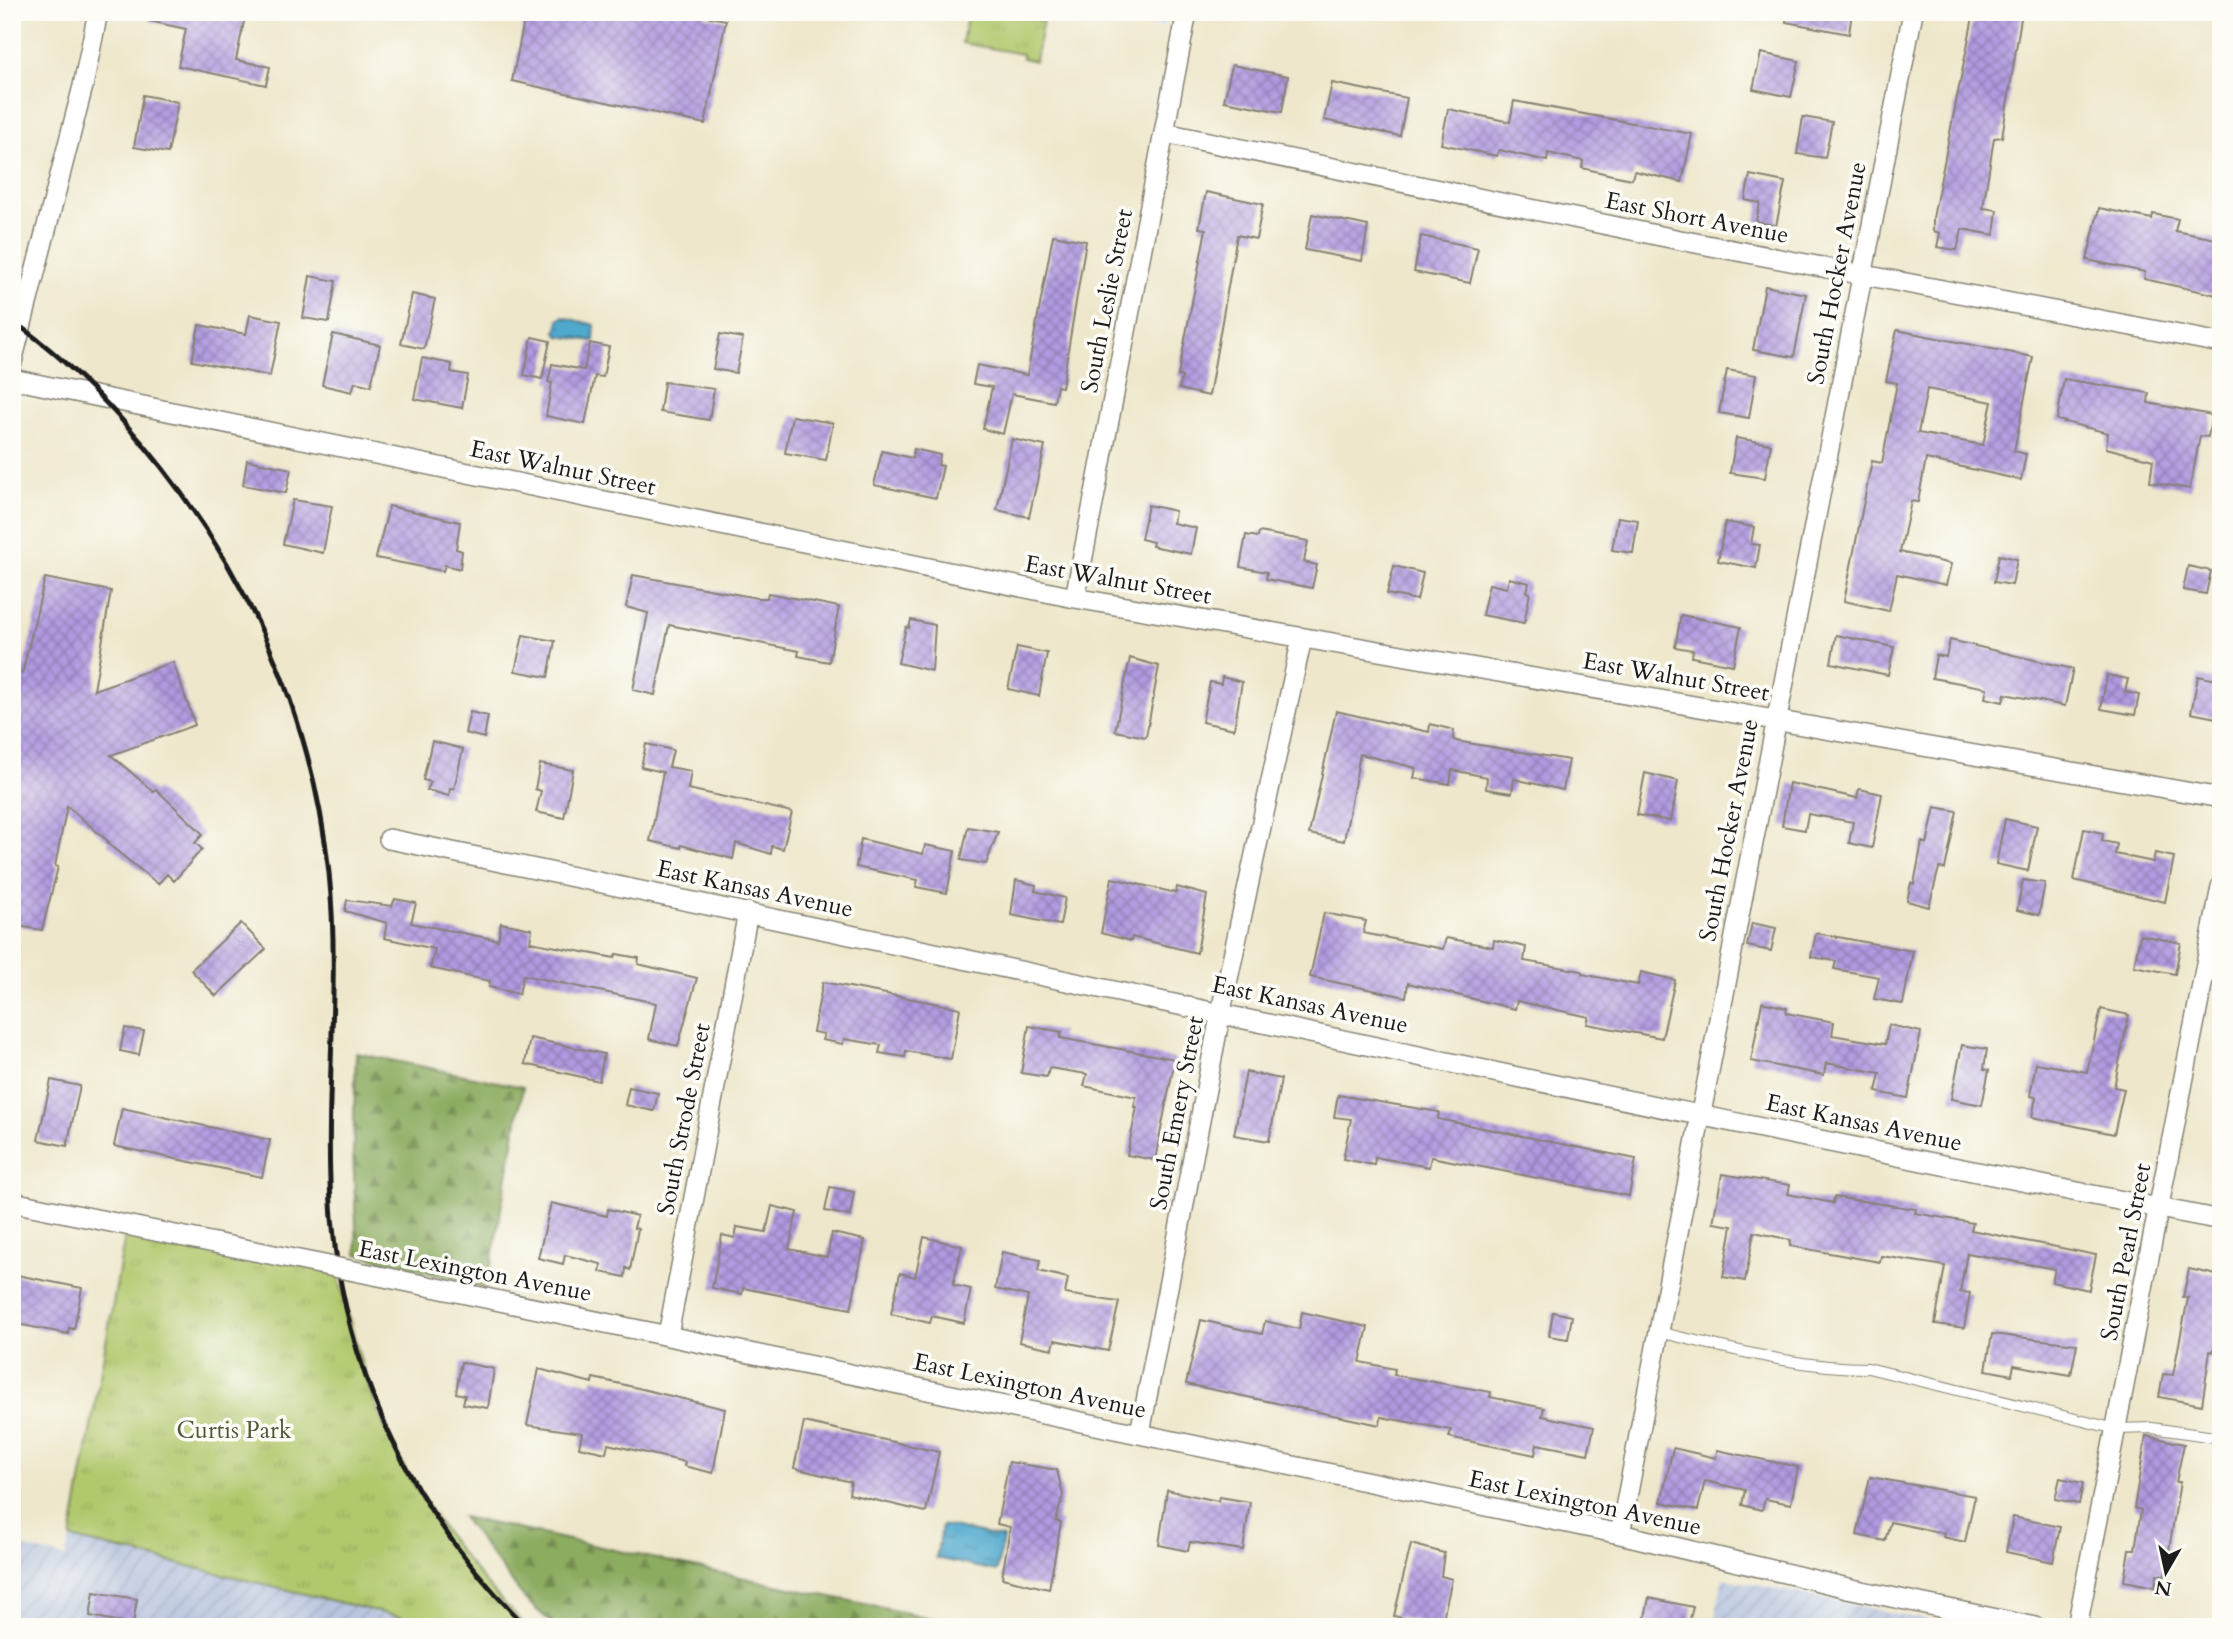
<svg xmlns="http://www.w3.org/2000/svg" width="2233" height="1639" font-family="Cardo,serif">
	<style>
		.built { fill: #ccdbfa }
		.industrial { fill: url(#industrial-furrows) }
		.forest { fill: url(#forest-firs); stroke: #54643e; stroke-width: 2 }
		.park { fill: url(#park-tufts); stroke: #667244; stroke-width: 2 }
		.water { fill: url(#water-ripples); stroke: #366274; stroke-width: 2 }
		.building { fill: url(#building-cross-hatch); fill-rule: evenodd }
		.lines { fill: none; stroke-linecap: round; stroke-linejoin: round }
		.service-casing { stroke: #858274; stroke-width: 12 }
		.minor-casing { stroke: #858274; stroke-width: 22 }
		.service { stroke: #fff; stroke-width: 10 }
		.minor { stroke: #fff; stroke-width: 19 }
		.rail { stroke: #1c1c1c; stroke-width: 5 }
		.minor-bridge-casing { stroke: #858274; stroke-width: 22; stroke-linecap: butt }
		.minor-bridge { stroke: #fff; stroke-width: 19 }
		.labels { text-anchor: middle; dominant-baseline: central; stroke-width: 7; stroke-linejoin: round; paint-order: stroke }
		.street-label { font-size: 24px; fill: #1c1c1c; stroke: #fdfcf7 }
		.park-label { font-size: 24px; fill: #505838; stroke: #fdfcf7 }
	</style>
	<defs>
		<pattern id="industrial-furrows" width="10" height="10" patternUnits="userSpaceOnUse" patternTransform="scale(1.75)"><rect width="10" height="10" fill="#b8c5de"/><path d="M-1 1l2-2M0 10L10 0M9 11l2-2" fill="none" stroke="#9ea9be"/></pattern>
		<pattern id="forest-firs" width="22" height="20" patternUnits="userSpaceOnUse" patternTransform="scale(1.75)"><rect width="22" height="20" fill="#8cac60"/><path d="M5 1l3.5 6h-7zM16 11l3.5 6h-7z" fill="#728b4e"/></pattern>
		<pattern id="park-tufts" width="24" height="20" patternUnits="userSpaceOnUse" patternTransform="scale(1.75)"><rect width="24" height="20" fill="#b1c86c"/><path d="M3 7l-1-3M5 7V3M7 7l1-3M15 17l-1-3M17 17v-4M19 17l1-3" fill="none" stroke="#98ab5d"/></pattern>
		<pattern id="water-ripples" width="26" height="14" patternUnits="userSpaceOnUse" patternTransform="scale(1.75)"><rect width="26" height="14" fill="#50a9cd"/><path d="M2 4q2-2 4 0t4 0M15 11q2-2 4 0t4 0" fill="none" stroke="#4289a6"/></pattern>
		<pattern id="building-cross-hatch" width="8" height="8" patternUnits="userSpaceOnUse" patternTransform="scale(1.75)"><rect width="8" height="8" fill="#b19ae0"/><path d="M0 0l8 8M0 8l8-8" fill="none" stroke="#8f7db5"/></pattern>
	</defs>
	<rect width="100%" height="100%" fill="#fdfcf7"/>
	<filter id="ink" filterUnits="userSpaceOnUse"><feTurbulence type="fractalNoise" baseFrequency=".0143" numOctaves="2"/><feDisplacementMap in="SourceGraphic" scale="14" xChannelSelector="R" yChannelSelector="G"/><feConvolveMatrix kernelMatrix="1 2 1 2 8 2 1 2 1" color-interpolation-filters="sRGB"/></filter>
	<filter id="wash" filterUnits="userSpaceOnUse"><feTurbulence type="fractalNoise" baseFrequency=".00686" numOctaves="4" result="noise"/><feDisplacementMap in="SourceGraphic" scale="28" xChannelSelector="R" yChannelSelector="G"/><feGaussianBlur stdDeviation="1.57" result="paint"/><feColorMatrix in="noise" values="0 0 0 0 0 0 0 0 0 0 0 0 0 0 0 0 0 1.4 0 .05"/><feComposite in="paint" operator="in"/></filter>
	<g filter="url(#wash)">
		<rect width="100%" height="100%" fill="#eee7cb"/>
		<path class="built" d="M1090,12H1166L1163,27Z"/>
		<path class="industrial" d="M71,1538L440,1625L442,1627H12V1545L65,1557Z
			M1723,1578L1961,1627H1713Z"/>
		<path class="forest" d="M356,1053L523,1087L487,1288L357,1254L353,1150Z
			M462,1517L971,1627H556L526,1600Z"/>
		<path class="park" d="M968,12H997L1043,21L1035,61L1022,58V54L962,43Z
			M127,1225L337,1268C349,1320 362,1373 382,1422C414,1498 469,1569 527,1627H442L71,1538Z"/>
		<path class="water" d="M563,317L595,325L594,341L559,336L556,332L559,320Z
			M942,1525L1003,1538L997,1571L936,1558Z"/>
		<g id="blocks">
			<path class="building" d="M150,12H246L236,60L270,67L266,85L178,66L186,29L149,21Z
				M581,12H705V16L726,20L705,124L512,81L525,16L551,22L563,13L580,17Z
				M1787,12H1852L1849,34L1786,22Z
				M1974,12H2022L2002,137L1994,138L1983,208L1997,210L1994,235L1962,229L1957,250L1937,247L1940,233L1933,231V218Z
				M1761,53L1799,61L1791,97L1753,89Z
				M1232,65L1288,76L1282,112L1224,101Z
				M1332,83L1407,98L1400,136L1324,120Z
				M143,95L178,102L168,153L134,147Z
				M1514,101L1692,134L1682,182L1634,171L1632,179L1612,175L1582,168L1583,161L1548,153L1547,161L1499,150L1497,156L1441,144L1448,109L1510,122Z
				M1803,117L1832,122L1825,158L1797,154Z
				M1750,175L1785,182L1776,226L1756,221L1760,203L1745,200Z
				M1206,192L1263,204L1256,239L1237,235L1209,396L1179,389L1182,377L1178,376L1206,229L1199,228Z
				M2099,208L2152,219L2153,214L2178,219L2175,231L2221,240V296L2144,279L2145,272L2087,260Z
				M1312,214L1368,226L1362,261L1305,250Z
				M1053,235L1086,241L1062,387L1057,386L1054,402L1012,394L1003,434L983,429L992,387L973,384L977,365L1027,375Z
				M1421,236L1478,248L1470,283L1414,272Z
				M310,276L336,281L329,322L303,318Z
				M1765,286L1806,294L1794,357L1753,350Z
				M412,294L435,299L424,349L401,344Z
				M250,315L281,321L270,376L192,361L199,325L246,334Z
				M1897,330L2033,357L2014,451L2026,454L2021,480L1926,459L1918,502L1911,501L1900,552L1951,564L1946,585L1897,574L1889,611L1844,601L1872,461L1882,463L1897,383L1886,381ZM1927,389L1992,402L1983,445L1918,433Z
				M333,334L380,345L371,386L355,382L352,392L322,385Z
				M720,334L743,338L736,373L713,369Z
				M532,337L550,341L542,379L524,375Z
				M590,343L609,347L603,377L595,376L585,424L546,416L552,383L548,382L552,364L584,370Z
				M422,358L452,364L451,372L468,375L462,408L414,399Z
				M1727,370L1756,375L1749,418L1719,413Z
				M2064,379L2149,393L2148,403L2212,415L2208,437L2200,436L2190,489L2150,482L2153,460L2106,448L2108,433L2057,420Z
				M664,382L714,389L709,420L660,412Z
				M792,416L833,423L826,460L785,453Z
				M1736,438L1771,444L1765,478L1730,473Z
				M1012,439L1045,446L1029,517L997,510Z
				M914,449L940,455L938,465L943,466L936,498L874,485L882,451L912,458Z
				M247,460L291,469L286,493L243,485Z
				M293,500L332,506L323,553L283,544Z
				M1148,505L1175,511L1173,523L1196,528L1191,554L1152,546L1153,542L1141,539Z
				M389,506L460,522L456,549L462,551L460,569L445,565L443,571L376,558Z
				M1618,517L1638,520L1633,553L1612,550Z
				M1725,522L1754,527L1751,544L1760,545L1756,568L1718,561Z
				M1259,532L1308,541L1304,562L1317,565L1312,588L1266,579L1267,572L1240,567L1246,535L1258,537Z
				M1999,555L2017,559L2012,585L1994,582Z
				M1394,566L1423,573L1417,600L1387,594Z
				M2188,566L2211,571L2206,594L2183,590Z
				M633,575L757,598H767L768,593L839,607L829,662L798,656L799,651L669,625L655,695L633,690L648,613L626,607Z
				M45,578L111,591L94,690L173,662L195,725L111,755L154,792L156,789L203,834L195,843L202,849L174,881L167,874L158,884L107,843L109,842L67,806L55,866L58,867L42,930L12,925V660L22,674Z
				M1509,578L1529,583L1527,592L1530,593L1524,623L1482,615L1489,584L1507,588Z
				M1681,615L1741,627L1733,665L1692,657L1693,650L1675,647Z
				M911,620L935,625L932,671L898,663L906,627L909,628Z
				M523,635L555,641L548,677L515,671Z
				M1836,635L1894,647L1888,675L1831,663Z
				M1950,640L2073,669L2065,706L2005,694L2003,702L1985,698L1987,688L1932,678L1936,655L1946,657Z
				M1017,647L1047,653L1039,696L1008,689Z
				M1130,658L1159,666L1146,737L1115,731Z
				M2107,675L2128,679L2125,692L2139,695L2135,715L2101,709Z
				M2198,676L2221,681V719L2191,713Z
				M1222,677L1242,682L1234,729L1202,722L1210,682L1221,684Z
				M1336,711L1429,732L1430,724L1454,730L1453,739L1456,741L1569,760L1563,790L1514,779L1512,793L1486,789L1487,777L1452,770L1450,784L1414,778L1416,768L1360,754L1344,841L1309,834Z
				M470,712L488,716L484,738L465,733Z
				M432,741L463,749L454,789L450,788L449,796L427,790L431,782L423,780Z
				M646,744L673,750L669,767L691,771L688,789L792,812L783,849L772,846L771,854L736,843L733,859L681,845V848L650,841L663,772L641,767Z
				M540,764L573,770L564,818L536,812L541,791L535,789Z
				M1645,773L1678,781L1671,821L1637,815Z
				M1789,783L1857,798L1859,789L1882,794L1872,848L1849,843L1853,822L1808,814L1805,830L1782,826Z
				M1935,807L1957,811L1945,869L1939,868L1929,907L1907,901L1911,883L1914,884L1922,842L1927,844Z
				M2005,819L2037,826L2028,871L1996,864Z
				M968,827L998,832L986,864L961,860Z
				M2084,829L2103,833L2102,841L2117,844L2115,854L2153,862L2155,853L2174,857L2165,902L2074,880Z
				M861,839L923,854L925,845L955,851L947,893L916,887L918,880L856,867Z
				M1112,878L1176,893L1177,887L1207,895L1197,953L1132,937L1131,941L1101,933Z
				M1016,880L1036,885L1035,891L1065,898L1060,925L1011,915Z
				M2023,880L2045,883L2039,915L2017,910Z
				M395,899L416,903L411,923L498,940L501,923L532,929L530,942L615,958L616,954L639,958L638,964L697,978L678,1046L649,1039L656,1003L523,975L519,994L489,987L490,981L430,968L435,949L384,938L387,923L345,911L347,900L392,906Z
				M1324,913L1366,921L1363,933L1443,949L1446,938L1493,947L1494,940L1526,947L1524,961L1582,971V974L1638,985L1641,972L1675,980L1662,1038L1587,1024L1589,1017L1517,1001L1515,1009L1408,983L1406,997L1310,977Z
				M241,923L266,949L216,996L191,970Z
				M1752,923L1776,928L1771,951L1747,946Z
				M1816,933L1913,951L1903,1004L1874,999L1879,977L1834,969L1836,961L1811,957Z
				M2140,935L2181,943L2175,974L2134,966Z
				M823,982L960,1008L951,1059L906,1051L905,1057L879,1053L881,1045L844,1039L843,1044L822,1040L824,1034L813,1032Z
				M1762,1002L1787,1008L1786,1013L1834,1022L1832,1035L1885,1044L1889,1025L1921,1032L1908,1098L1876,1092L1880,1073L1826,1063L1824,1075L1751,1061Z
				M2101,1009L2129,1015L2114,1087L2124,1089L2114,1134L2032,1117L2036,1097L2030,1096L2036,1063L2087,1072Z
				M1029,1026L1062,1032L1060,1038L1175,1059L1155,1160L1127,1155L1137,1107H1134L1136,1097L1084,1086L1087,1074L1049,1068L1047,1077L1021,1073Z
				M125,1028L144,1031L139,1055L120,1051Z
				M530,1038L604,1054L599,1081L525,1064Z
				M1962,1045L1987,1049L1984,1069L1989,1070L1982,1105L1951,1099Z
				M1246,1072L1281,1079L1269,1141L1234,1135Z
				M51,1080L80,1086L67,1146L38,1140Z
				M629,1087L658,1093L654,1111L625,1105Z
				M1338,1095L1439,1112L1438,1119L1636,1159L1629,1196L1431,1157L1429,1167L1375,1157L1374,1165L1343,1159L1351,1119L1334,1117Z
				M122,1108L270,1140L262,1177L114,1146Z
				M1722,1174L1790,1185L1788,1194L1833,1203L1834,1197L1916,1209L1915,1213L1973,1223L1971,1230L2096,1255L2089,1290L2052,1282L2055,1269L1967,1253L1960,1292L1970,1293L1964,1328L1935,1324L1945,1266L1881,1256L1880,1262L1790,1246L1791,1240L1754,1232L1745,1281L1723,1277L1732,1226L1713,1223Z
				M830,1187L854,1192L850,1216L825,1211Z
				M551,1203L607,1216L608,1209L637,1216L634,1228L638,1229L630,1270L626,1268L625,1277L600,1272L601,1264L565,1255L563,1264L538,1258Z
				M772,1206L797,1212L789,1249L827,1257L832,1233L865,1240L851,1309L743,1288L742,1294L712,1288L722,1235L735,1238L737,1227L766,1232Z
				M924,1237L962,1246L953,1285L971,1289L964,1323L932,1316L930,1323L891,1314L900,1273L915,1277Z
				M1002,1252L1040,1260L1038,1271L1068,1278L1065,1294L1119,1302L1108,1351L1055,1340L1053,1349L1019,1342L1028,1296L995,1289Z
				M2189,1269L2221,1276V1314L2213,1352L2210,1351L2202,1405L2159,1397L2163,1374L2173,1375L2188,1298L2183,1297Z
				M12,1274L82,1288L74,1329L69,1328L68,1334L12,1323Z
				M1302,1312L1368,1327L1360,1362L1395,1369L1394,1375L1491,1392L1490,1397L1544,1408L1542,1416L1594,1427L1588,1454L1537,1444L1535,1455L1449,1437L1451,1430L1381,1417L1380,1425L1186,1384L1201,1320L1262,1334L1265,1321L1299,1329Z
				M1553,1312L1572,1316L1568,1339L1549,1336Z
				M1992,1334L2077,1344L2071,1375L2014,1365L2012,1375L1986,1370Z
				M461,1362L494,1369L488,1408L463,1404L465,1395L456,1393Z
				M539,1369L592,1383L593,1378L621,1384L725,1409L713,1473L684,1466L685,1462L608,1444L606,1453L579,1447L582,1433L527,1425Z
				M804,1422L939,1452L926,1512L849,1494L851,1482L794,1468Z
				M2146,1436L2184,1444L2176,1482H2180L2165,1575L2157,1574L2155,1587L2124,1581L2129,1549H2135L2141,1510L2134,1508Z
				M1673,1448L1716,1458L1717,1450L1798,1467L1791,1504L1765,1499L1762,1510L1742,1505L1745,1490L1705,1481L1698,1510L1661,1502Z
				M1009,1462L1057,1470L1063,1495L1056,1521L1061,1522L1049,1589L1002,1578L1010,1527L997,1524Z
				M1870,1477L1975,1496L1965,1542L1943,1537L1944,1533L1890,1522L1885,1541L1857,1535Z
				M2060,1478L2083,1483L2079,1504L2055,1499Z
				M1167,1490L1218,1501L1219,1497L1250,1502L1243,1550L1190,1542L1188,1551L1159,1545Z
				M2013,1517L2060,1527L2053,1562L2006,1552Z
				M1411,1544L1444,1553L1441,1576L1452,1579L1441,1627L1394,1616Z
				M94,1592L137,1599L133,1624L90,1616Z
				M1649,1598L1693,1607L1688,1627H1643Z"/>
		</g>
	</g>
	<g filter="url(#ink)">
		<use href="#blocks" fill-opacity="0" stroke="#858274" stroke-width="2"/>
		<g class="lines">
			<defs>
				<path id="service" d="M1658,1332C1728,1348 1796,1368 1868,1368L2116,1429L2152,1428L2221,1438"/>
				<path id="minor" d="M1165,133L1680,240L2221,343
					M12,362L83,86L98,12
					M12,379L1075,598L2221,798
					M1075,598L1187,12
					M389,839C1000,963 1608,1102 2221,1220
					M12,1202L284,1257
					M389,1278L1620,1534L1852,1589L2036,1627
					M668,1335L748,912
					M1140,1433L1221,1011L1302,638
					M1620,1534L1913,12
					M2077,1627L2221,887"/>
			</defs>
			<use href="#service" class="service-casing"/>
			<use href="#minor" class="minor-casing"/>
			<use href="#service" class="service"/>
			<use href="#minor" class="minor"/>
			<path class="rail" d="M12,321C53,348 89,384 121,419C236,546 311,702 329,873C341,988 323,1103 332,1218C345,1375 415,1518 527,1627"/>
			<defs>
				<path id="minor-bridge" d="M284,1257L389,1278"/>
			</defs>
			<use href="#minor-bridge" class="minor-bridge-casing"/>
			<use href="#minor-bridge" class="minor-bridge"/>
		</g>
	</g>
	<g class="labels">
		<g class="street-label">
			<text transform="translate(1697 218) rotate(11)">East Short Avenue</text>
			<text transform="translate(1837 273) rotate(-79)">South Hocker Avenue</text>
			<text transform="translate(1107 301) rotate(-79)">South Leslie Street</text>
			<text transform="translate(563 468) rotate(12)">East Walnut Street</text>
			<text transform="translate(1118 580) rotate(10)">East Walnut Street</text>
			<text transform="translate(1676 677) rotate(10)">East Walnut Street</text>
			<text transform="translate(1729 830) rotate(-79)">South Hocker Avenue</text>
			<text transform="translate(755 889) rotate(12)">East Kansas Avenue</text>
			<text transform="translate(1310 1005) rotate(12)">East Kansas Avenue</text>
			<text transform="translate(1177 1113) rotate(-79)">South Emery Street</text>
			<text transform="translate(684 1119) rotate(-79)">South Strode Street</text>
			<text transform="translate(1864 1123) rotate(12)">East Kansas Avenue</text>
			<text transform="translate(2126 1252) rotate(-79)">South Pearl Street</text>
			<text transform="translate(475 1271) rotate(11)">East Lexington Avenue</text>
			<text transform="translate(1030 1386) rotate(12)">East Lexington Avenue</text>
			<text transform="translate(1585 1503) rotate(12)">East Lexington Avenue</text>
		</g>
		<g class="park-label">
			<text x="234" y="1430">Curtis Park</text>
		</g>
	</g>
	<rect width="2233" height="1639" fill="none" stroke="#fdfcf7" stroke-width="42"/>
	<g transform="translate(2166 1572) rotate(189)" stroke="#fdfcf7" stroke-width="5" paint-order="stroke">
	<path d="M0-5L12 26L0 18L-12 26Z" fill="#1c1c1c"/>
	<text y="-10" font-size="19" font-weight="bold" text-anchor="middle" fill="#1c1c1c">N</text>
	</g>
</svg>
